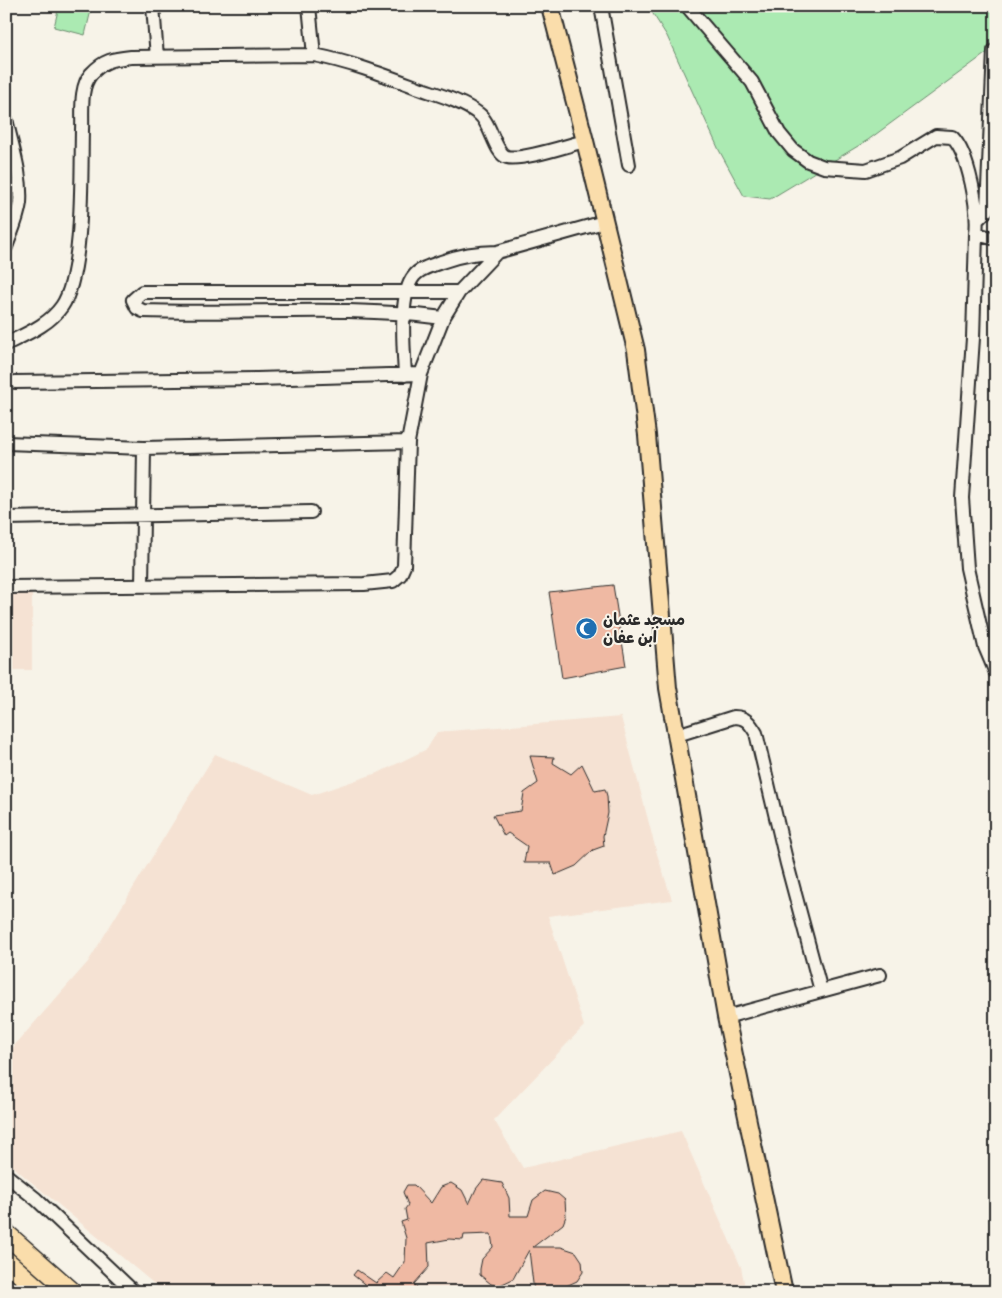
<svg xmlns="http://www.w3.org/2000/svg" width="1002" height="1298" font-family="Pangolin,'Playpen Sans Arabic',sans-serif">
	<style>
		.built { fill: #f5e2d3 }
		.green { fill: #abeab2; stroke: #6b8a6e }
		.building { fill: #efb9a3; stroke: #2b2b2b }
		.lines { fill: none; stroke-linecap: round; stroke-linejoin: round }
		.minor-casing { stroke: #2b2b2b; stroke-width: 16 }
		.major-casing { stroke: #2b2b2b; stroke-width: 20 }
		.highway-casing { stroke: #2b2b2b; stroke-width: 22 }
		.minor { stroke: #f7f3e8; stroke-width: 12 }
		.major { stroke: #faddab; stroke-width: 16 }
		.highway { stroke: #faddab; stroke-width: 19 }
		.labels { text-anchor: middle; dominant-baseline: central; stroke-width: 4; stroke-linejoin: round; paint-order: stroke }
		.poi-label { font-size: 16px; font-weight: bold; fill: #2b2b2b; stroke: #f7f3e8; text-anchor: start }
	</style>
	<rect width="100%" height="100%" fill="#f7f3e8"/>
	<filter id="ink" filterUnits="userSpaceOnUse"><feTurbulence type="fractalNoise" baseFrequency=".02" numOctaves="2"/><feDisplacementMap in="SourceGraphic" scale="10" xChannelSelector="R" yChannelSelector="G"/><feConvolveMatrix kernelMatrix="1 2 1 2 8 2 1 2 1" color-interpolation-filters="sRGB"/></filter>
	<g filter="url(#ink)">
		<path class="built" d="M6,592H32V670H6Z
			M621,717L657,854L672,900L548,916L584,1026L494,1120L523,1168L681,1131L741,1267L746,1292H164L6,1161V1055L88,962L215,754L312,795L380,772L427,749L437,732Z"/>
		<path class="green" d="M59,6H92L85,35L54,27Z
			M648,6H996V46L868,140L770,199L744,196L719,150L667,36Z"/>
		<path class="building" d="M613,585L626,666L562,678L549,592Z
			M530,756L554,757L553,763L571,774L582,764L595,791L605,789L607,796L608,813L603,836L604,846L593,850L576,866L555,875L551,863H524L527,846L508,833L504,836L493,815L521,811L524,793L538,783Z
			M483,1180L502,1183L509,1198L510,1216H528L533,1200L545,1191L558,1194L565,1200L566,1216L563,1224L533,1247H561L576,1252L582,1261L583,1272L577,1281L564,1287L554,1286V1292H534L529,1250L513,1279L498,1286L491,1284L480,1275V1269L482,1259L493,1247L491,1234L464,1235L463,1240L449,1239L428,1243L429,1267L414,1284L422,1292H364L368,1287L353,1275L357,1270L376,1283L387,1273L394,1278L405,1262L406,1238L401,1222L407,1220L405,1209L408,1205L403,1192L407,1185H414L431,1203L441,1187L451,1183L462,1190L469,1204L476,1189Z"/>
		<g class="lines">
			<defs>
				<path id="minor" d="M153,6L157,57
					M309,6L314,55
					M601,6L629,165
					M687,6L752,82L779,133L793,150L808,161L824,167L866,170L900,158L936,136L952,137C969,154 979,210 976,234L996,239
					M6,119C12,146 22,175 20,203C18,218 11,233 6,247
					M978,219L987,210L994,51
					M976,234L973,338L962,498L967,568L985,647L996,673
					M443,318C343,304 243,315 143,311L137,308L133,300L142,292H459
					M6,344C26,334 49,325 62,306C84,274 81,171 82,130C83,113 79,88 91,74C104,60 113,59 131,57L314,55C350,62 384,75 419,88C439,95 462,101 479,114C491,123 495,154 507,157C522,161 568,145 585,141
					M405,375C404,351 398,295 414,276C420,268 431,266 441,262C460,255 477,252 497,252
					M15,382L257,379L421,374
					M6,443L144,448L408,442
					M6,518L311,512
					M142,586L144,448
					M6,587L364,584L393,581L400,575L404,566L408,442L421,374L443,318L459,292L497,252L604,222
					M677,735L734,717C746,717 750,723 756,733L787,864L821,991
					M726,1017L880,975
					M6,1175L36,1199L134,1292"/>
				<path id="major" d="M550,6L585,141L636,350L647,435L668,688L726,1017L784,1292"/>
				<path id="highway" d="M6,1234L72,1292
					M6,1261L41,1292"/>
			</defs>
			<use href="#minor" class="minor-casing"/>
			<use href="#major" class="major-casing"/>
			<use href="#highway" class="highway-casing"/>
			<use href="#minor" class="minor"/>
			<use href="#major" class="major"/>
			<use href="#highway" class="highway"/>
		</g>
	</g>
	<defs>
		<symbol id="mosque-disc" viewBox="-11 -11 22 22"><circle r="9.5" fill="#1f6fb2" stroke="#f7f3e8"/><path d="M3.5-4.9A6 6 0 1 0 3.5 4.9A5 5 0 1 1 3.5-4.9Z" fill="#fff"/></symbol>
	</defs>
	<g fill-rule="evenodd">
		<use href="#mosque-disc" x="574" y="616" width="25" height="25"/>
	</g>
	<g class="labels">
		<g class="poi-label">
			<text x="603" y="620">مسجد عثمان<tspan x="603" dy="18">ابن عفان</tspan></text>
		</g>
	</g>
	<rect width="1002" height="1298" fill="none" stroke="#f7f3e8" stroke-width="25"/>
	<rect x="12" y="12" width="977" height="1273" fill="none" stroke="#2b2b2b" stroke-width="2" filter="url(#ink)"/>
</svg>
